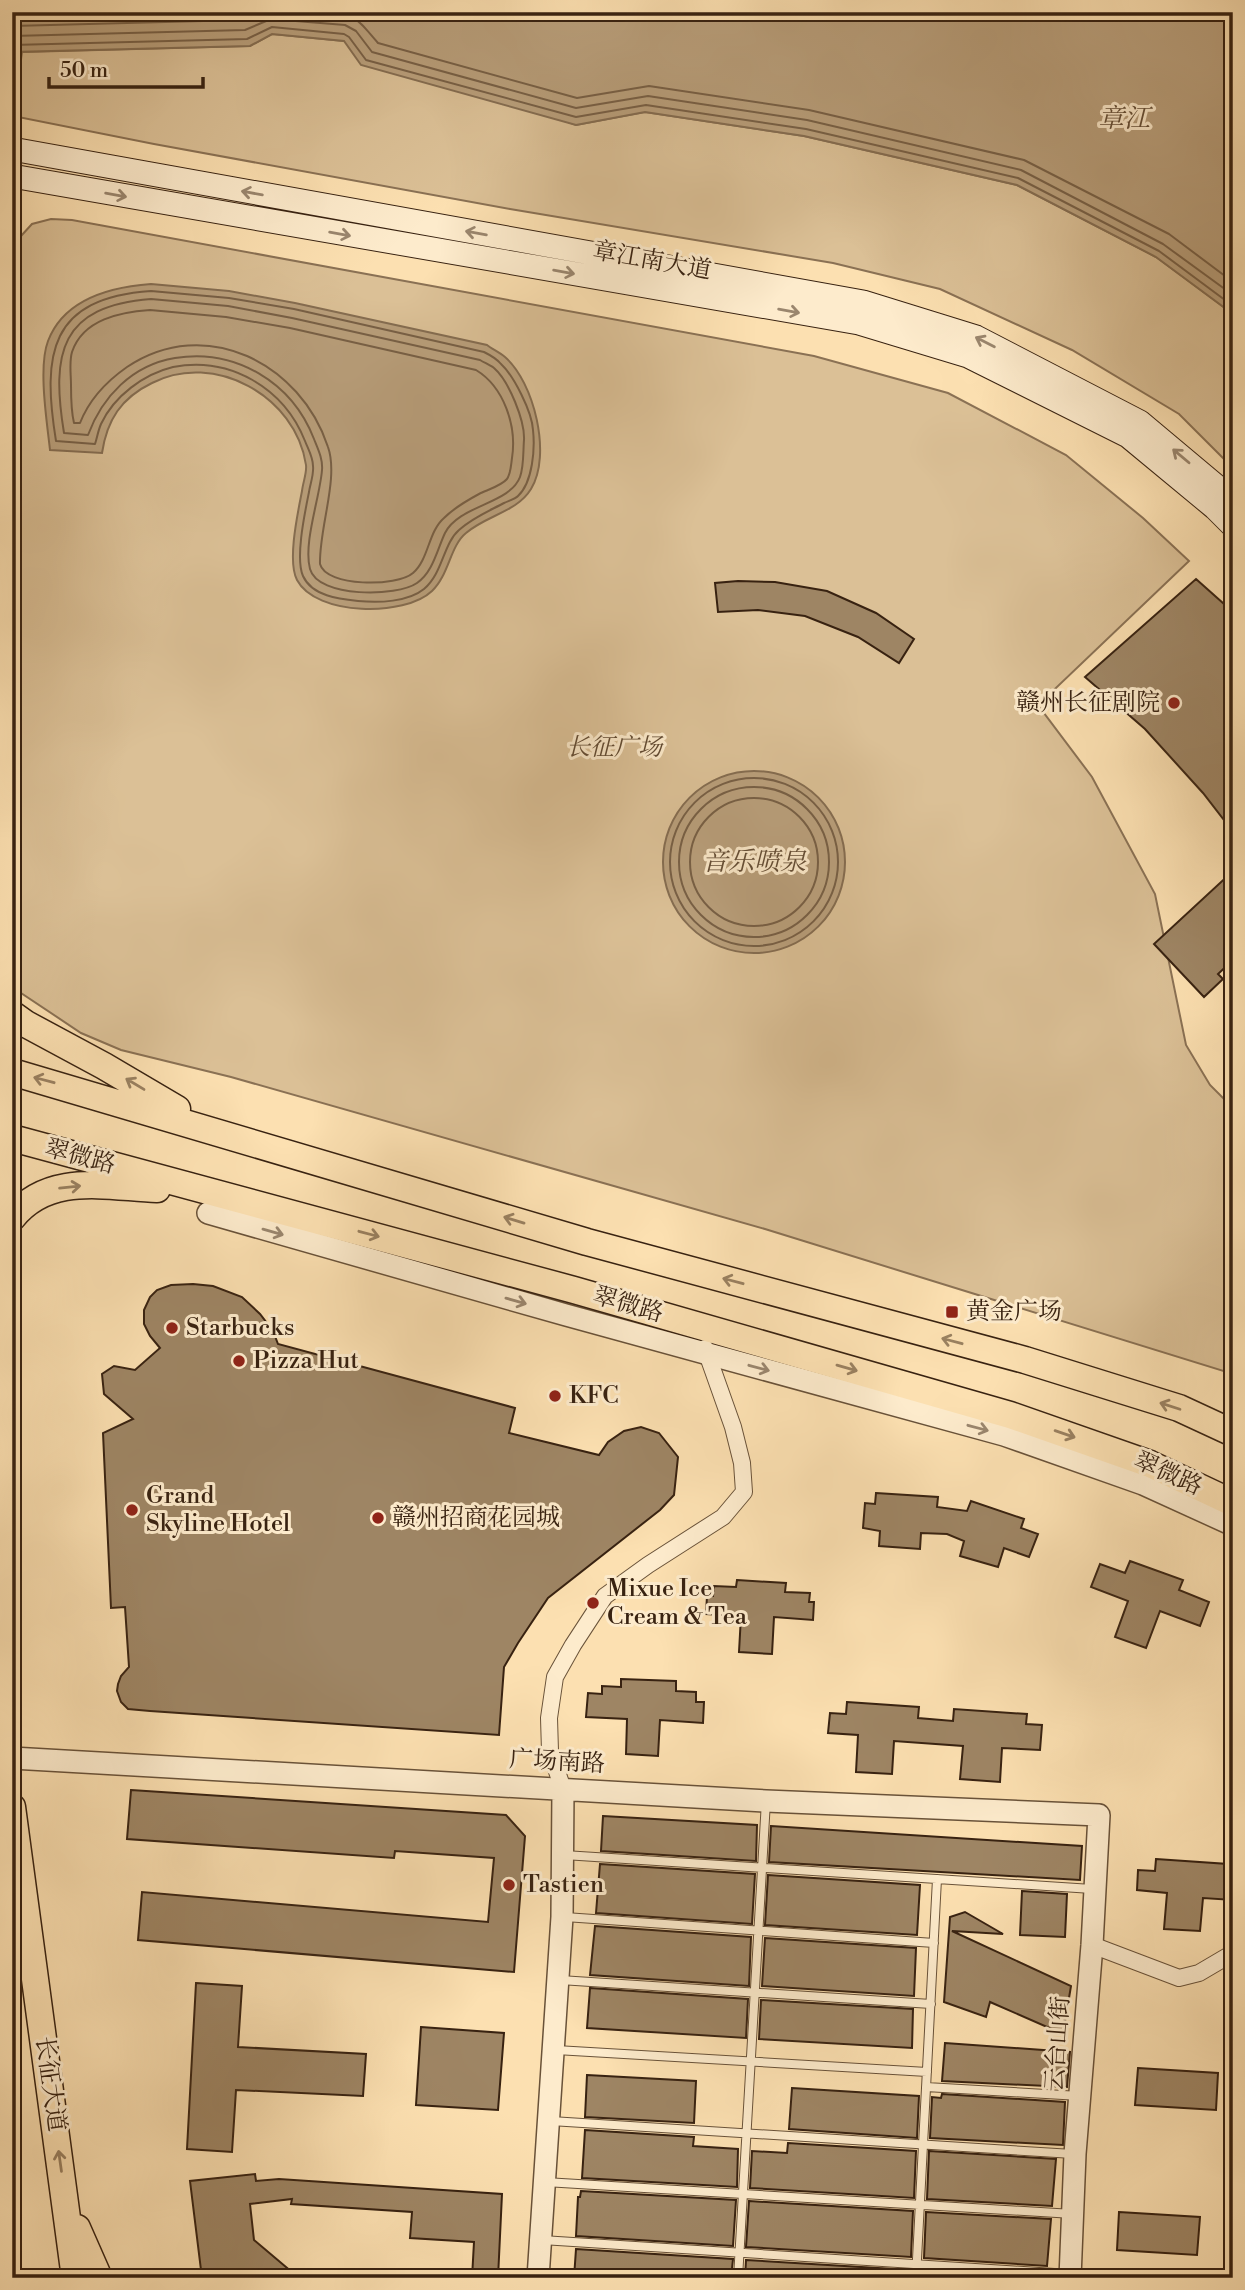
<svg xmlns="http://www.w3.org/2000/svg" width="1245" height="2290" font-family="'Libre Bodoni','Noto Serif SC',serif">
	<style>
		.green { fill: #dbc096; stroke: #8a7154; stroke-width: 2 }
		.water { fill: #b99f7b; stroke: #856d51; stroke-width: 2 }
		.lines { fill: none; stroke-linecap: round; stroke-linejoin: round }
		.shore { stroke: #786046; stroke-width: 2 }
		.building { fill: #9e8564; stroke: #382211; stroke-width: 2 }
		.service-casing { stroke: #695239; stroke-width: 10 }
		.minor-casing { stroke: #695239; stroke-width: 18 }
		.tertiary-casing { stroke: #695239; stroke-width: 24 }
		.secondary-casing { stroke: #382211; stroke-width: 25 }
		.primary-casing { stroke: #382211; stroke-width: 29 }
		.service { stroke: #fdebcc; stroke-width: 8 }
		.minor { stroke: #fdebcc; stroke-width: 16 }
		.tertiary { stroke: #fdebcc; stroke-width: 21 }
		.secondary { stroke: #fdebcc; stroke-width: 23 }
		.primary { stroke: #fce0b1; stroke-width: 26 }
		.oneway { stroke: #9a866e }
		.oneway2 { stroke: #9a8161 }
		.poi-dot { fill: #8f2418; stroke: #fdebcc; stroke-width: 2.5 }
		.labels { text-anchor: middle; dominant-baseline: central; stroke-width: 6; stroke-linejoin: round; paint-order: stroke }
		.street-label { font-size: 24px; fill: #382211; stroke: #fdebcc }
		.poi-label { font-size: 24px; fill: #382211; stroke: #fdebcc; text-anchor: start }
		.park-label { font-size: 24px; font-style: italic; fill: #614a32; stroke: #fdebcc }
		.water-label { font-size: 26px; font-style: italic; fill: #654e36; stroke: #fdebcc }
	</style>
	<rect width="100%" height="100%" fill="#fce0b1"/>
	<filter id="stains"><feTurbulence type="fractalNoise" baseFrequency=".00286" numOctaves="4"/><feColorMatrix values="0 0 0 0 .2 0 0 0 0 .09 0 0 0 0 .02 0 0 0 .5 -.17"/></filter>
	<radialGradient id="worn" r=".72"><stop offset=".6" stop-color="#630" stop-opacity="0"/><stop offset="1" stop-color="#630" stop-opacity=".3"/></radialGradient>
	<path class="green" d="M272,34L344,41L576,125L645,112L804,136L1017,185L1156,257L1233,314V468L1179,414L1072,350L940,289L833,263L510,209L154,144L13,116L22,52L250,46Z
		M51,219L72,220L814,356L948,393L1066,455L1143,518L1189,561L1038,705L1092,777L1155,894L1186,1045L1210,1085L1233,1108V1374L765,1229L231,1077L121,1050L81,1033L12,987V292L21,236L32,224Z"/>
	<path class="water" d="M12,12H1233V314L1156,257L1017,185L804,136L645,112L576,125L361,65L344,41L272,34L250,46L12,52Z
		M151,284L229,291L295,303L487,345C492,349 499,352 505,357C534,382 552,455 531,489C517,512 487,515 466,533C450,546 449,575 432,591C405,617 316,616 297,580C287,561 298,512 302,491C303,482 307,473 306,465C296,396 214,351 152,383C121,398 107,420 102,453L50,450C47,422 38,367 48,341C64,299 110,287 151,284Z
		M663 862a91 91 0 1 1 182 0a91 91 0 1 1-182 0Z"/>
	<g class="lines">
		<path class="shore" d="M317,12C358,16 352,13 378,43L577,98L649,86L809,110L1024,160L1169,234L1233,282
			M12,26L242,20L257,12
			M12,36L245,30L271,19L345,25L356,31L372,52L576,108L648,96L807,120L1021,170L1163,244L1233,295
			M12,45L247,39L272,27L344,34L349,37L366,60L576,117L646,105L806,129L1018,178L1159,251L1233,306
			M151,291L229,298L294,309L484,352C490,355 497,359 501,364C514,376 532,412 533,430C535,448 533,482 518,496C515,499 508,501 504,503C489,511 472,518 459,530C443,544 443,573 424,589C408,602 379,603 358,601C339,599 312,596 303,576C295,558 305,512 309,492C310,484 314,475 313,466C313,457 308,449 305,441C284,388 230,356 173,367C144,374 114,396 101,424C98,431 97,438 95,444L56,441C42,354 49,298 151,291Z
			M151,299L228,306L292,318L480,360C485,363 490,365 494,368C509,381 525,421 524,440C523,452 524,466 520,477C510,504 459,505 445,533C437,550 433,572 417,583C397,597 318,598 310,569C303,543 320,497 322,470C323,459 318,449 314,439C292,382 235,348 175,358C132,365 102,397 88,435L64,433C51,353 60,306 151,299Z
			M150,310L226,317L290,328L476,370C504,387 517,426 512,458C511,465 511,473 507,479C501,486 487,490 479,494C466,501 454,508 444,518C428,532 429,559 413,573C397,587 326,587 320,564C319,528 339,478 328,447C301,364 206,314 127,367C107,381 89,400 80,423H74C71,411 71,398 71,385C71,374 69,362 72,352C83,319 121,312 150,310Z
			M670 862a84 84 0 1 1 168 0a84 84 0 1 1-168 0Z
			M679 862a75 75 0 1 1 150 0a75 75 0 1 1-150 0Z
			M690 862a64 64 0 1 1 128 0a64 64 0 1 1-128 0Z"/>
	</g>
	<path class="building" d="M1196,579L1233,612V812L1224,820L1203,793L1145,729L1085,677Z
		M738,581L775,582L827,591L876,613L914,639L899,663L858,637L805,616L758,610L718,612L715,583Z
		M1233,871V960L1218,974L1223,979L1204,997L1154,944Z
		M193,1284L213,1286L242,1297L260,1314L273,1331L278,1344L515,1408L509,1433L599,1455L608,1442L624,1431L641,1427L659,1433L678,1457L674,1495L660,1510L548,1598L518,1643L504,1667L499,1735L150,1711L128,1709L121,1702L117,1691L118,1684L121,1676L129,1667L125,1607L111,1608L103,1433L133,1419L104,1394L102,1374L114,1366L135,1370L160,1348L150,1336L144,1324V1310L150,1297L157,1290L171,1285Z
		M876,1493L938,1497L937,1507L967,1511L971,1501L1024,1519L1021,1528L1038,1534L1029,1557L1004,1548L998,1567L960,1556L964,1541L947,1534L921,1533L920,1549L879,1546L880,1531L863,1528L865,1503L875,1504Z
		M1130,1561L1183,1580L1179,1590L1209,1602L1200,1626L1160,1611L1146,1648L1115,1637L1128,1601L1091,1587L1100,1564L1125,1573Z
		M737,1580L786,1583L785,1592L810,1593L809,1602H814L813,1620L774,1617L772,1654L739,1652L741,1616L706,1614L707,1596H713L714,1586L736,1587Z
		M621,1679L676,1681V1691L696,1692V1702H704L703,1723L660,1720L658,1756L626,1754L627,1719L586,1717L588,1693L602,1694V1686L621,1687Z
		M847,1702L919,1707L918,1718L953,1721L954,1709L1027,1714L1026,1724L1042,1725L1040,1750L1002,1748L1000,1782L960,1779L963,1746L894,1741L892,1774L856,1772L858,1735L828,1733L830,1713L846,1714Z
		M131,1790L506,1815L525,1836L514,1972L138,1940L142,1892L488,1922L494,1858L395,1851L394,1858L127,1839Z
		M603,1816L757,1825L756,1861L601,1851Z
		M771,1826L1082,1846L1080,1880L769,1862Z
		M1156,1859L1228,1864L1227,1875L1233,1876V1900L1203,1898L1200,1931L1164,1929L1167,1893L1137,1890L1138,1870L1155,1871Z
		M600,1864L755,1874L752,1924L596,1913Z
		M768,1875L920,1885L917,1935L765,1925Z
		M1022,1891L1067,1894L1065,1937L1020,1935Z
		M965,1912L1003,1934L952,1931L1071,1986L1063,2034L990,2002L986,2017L944,2002L950,1917Z
		M595,1926L751,1937L749,1986L590,1975Z
		M765,1938L916,1948L914,1996L762,1986Z
		M196,1983L242,1986L238,2047L366,2054L363,2096L236,2090L232,2152L187,2149Z
		M590,1988L748,1999L746,2038L587,2028Z
		M761,2000L913,2009L912,2048L759,2039Z
		M421,2027L504,2033L498,2110L416,2105Z
		M945,2043L1070,2052L1067,2087L942,2081Z
		M1138,2068L1218,2073L1216,2110L1135,2105Z
		M587,2075L696,2081L694,2123L585,2117Z
		M792,2088L919,2096L917,2138L789,2129Z
		M942,2094L1065,2102L1063,2145L930,2138L932,2097L941,2098Z
		M585,2130L694,2137L693,2146L738,2149L737,2187L582,2178Z
		M788,2143L916,2151L914,2198L750,2188L752,2151L787,2153Z
		M929,2151L1056,2159L1052,2206L927,2199Z
		M255,2174L256,2181L279,2179L502,2194L498,2278H472L474,2242L410,2238L412,2212L291,2204L292,2199L250,2204L254,2240L299,2278H202L190,2181Z
		M581,2191L736,2200L733,2246L576,2236L578,2197H580Z
		M749,2201L913,2211L911,2257L746,2247Z
		M926,2212L1051,2219L1047,2266L924,2258Z
		M1119,2212L1200,2217L1197,2255L1117,2250Z
		M576,2249L733,2259L731,2278H574Z
		M746,2260L910,2270L909,2278H745Z
		M923,2271L1026,2278H923Z"/>
	<g class="lines">
		<defs>
			<path id="service" d="M564,1855L1092,1889
				M565,1917L934,1943
				M560,1980L931,2004
				M556,2050L927,2072
				M926,2087L1080,2096
				M551,2121L1073,2154
				M545,2182L1073,2214
				M542,2240L1070,2274
				M738,2278L766,1801
				M916,2278L937,1879"/>
			<path id="minor" d="M563,1789L550,1751L549,1718L555,1677L573,1645L605,1596L648,1565L723,1517L744,1492L742,1463L733,1427L705,1348
				M1092,1945L1179,1978L1199,1973L1233,1953"/>
			<path id="tertiary" d="M208,1213L566,1315L1004,1435L1143,1484L1233,1525
				M12,1758L766,1801L1099,1815L1092,1945L1075,2154L1070,2278
				M538,2278L562,1917L563,1789"/>
			<path id="secondary" d="M12,149L863,302L976,337L1140,422L1233,500
				M12,176L859,323L968,356L1128,436L1215,508L1233,526"/>
			<path id="primary" d="M12,1014L26,1024L104,1066L177,1109
				M12,1072L587,1242L1025,1360L1179,1408L1233,1433
				M12,1138L574,1290L1010,1415L1150,1464L1233,1503
				M12,1218C49,1172 105,1187 157,1189
				M12,1807L75,2278
				M77,2228L99,2278"/>
		</defs>
		<use href="#service" class="service-casing"/>
		<use href="#minor" class="minor-casing"/>
		<use href="#tertiary" class="tertiary-casing"/>
		<use href="#secondary" class="secondary-casing"/>
		<use href="#primary" class="primary-casing"/>
		<use href="#service" class="service"/>
		<use href="#minor" class="minor"/>
		<use href="#tertiary" class="tertiary"/>
		<use href="#secondary" class="secondary"/>
		<use href="#primary" class="primary"/>
	</g>
	<defs><path id="oneway-shaft" d="M-6 0H5M1.5-3L5.5 0L1.5 3" fill="none" stroke-width="1.6" stroke-linecap="round" stroke-linejoin="round" transform="scale(1.75)"/></defs>
	<g class="oneway">
		<use href="#oneway-shaft" transform="translate(252 193) rotate(-170)"/>
		<use href="#oneway-shaft" transform="translate(116 195) rotate(10)"/>
		<use href="#oneway-shaft" transform="translate(476 233) rotate(-170)"/>
		<use href="#oneway-shaft" transform="translate(340 234) rotate(10)"/>
		<use href="#oneway-shaft" transform="translate(564 272) rotate(10)"/>
		<use href="#oneway-shaft" transform="translate(789 311) rotate(10)"/>
		<use href="#oneway-shaft" transform="translate(985 342) rotate(-153)"/>
		<use href="#oneway-shaft" transform="translate(1181 456) rotate(-140)"/>
		<use href="#oneway-shaft" transform="translate(273 1232) rotate(16)"/>
		<use href="#oneway-shaft" transform="translate(516 1301) rotate(16)"/>
		<use href="#oneway-shaft" transform="translate(759 1368) rotate(15)"/>
		<use href="#oneway-shaft" transform="translate(978 1428) rotate(15)"/>
	</g>
	<g class="oneway2">
		<use href="#oneway-shaft" transform="translate(44 1080) rotate(-165)"/>
		<use href="#oneway-shaft" transform="translate(135 1084) rotate(-149)"/>
		<use href="#oneway-shaft" transform="translate(70 1187) rotate(-6)"/>
		<use href="#oneway-shaft" transform="translate(514 1220) rotate(-163)"/>
		<use href="#oneway-shaft" transform="translate(369 1234) rotate(15)"/>
		<use href="#oneway-shaft" transform="translate(733 1281) rotate(-165)"/>
		<use href="#oneway-shaft" transform="translate(952 1341) rotate(-165)"/>
		<use href="#oneway-shaft" transform="translate(847 1368) rotate(16)"/>
		<use href="#oneway-shaft" transform="translate(1170 1406) rotate(-162)"/>
		<use href="#oneway-shaft" transform="translate(1065 1434) rotate(19)"/>
		<use href="#oneway-shaft" transform="translate(60 2161) rotate(-98)"/>
	</g>
	<g class="poi-dot">
		<circle cx="1174" cy="703" r="7"/>
		<rect x="945" y="1305" width="14" height="14" rx="3.5"/>
		<circle cx="172" cy="1328" r="7"/>
		<circle cx="239" cy="1361" r="7"/>
		<circle cx="555" cy="1396" r="7"/>
		<circle cx="132" cy="1510" r="7"/>
		<circle cx="378" cy="1518" r="7"/>
		<circle cx="593" cy="1603" r="7"/>
		<circle cx="509" cy="1885" r="7"/>
	</g>
	<g class="labels">
		<g class="street-label">
			<text transform="translate(652 261) rotate(10)">章江南大道</text>
			<text transform="translate(80 1157) rotate(15)">翠微路</text>
			<text transform="translate(628 1305) rotate(16)">翠微路</text>
			<text transform="translate(1168 1474) rotate(24)">翠微路</text>
			<text transform="translate(557 1762) rotate(3)">广场南路</text>
			<text transform="translate(1058 2044) rotate(-86)">云台山街</text>
			<text transform="translate(50 2084) rotate(82)">长征大道</text>
		</g>
		<g class="poi-label">
			<text x="1160" y="703" text-anchor="end">赣州长征剧院</text>
			<text x="966" y="1312">黄金广场</text>
			<text x="186" y="1328">Starbucks</text>
			<text x="253" y="1361">Pizza Hut</text>
			<text x="569" y="1396">KFC</text>
			<text x="146" y="1496">Grand<tspan x="146" dy="28">Skyline Hotel</tspan></text>
			<text x="392" y="1518">赣州招商花园城</text>
			<text x="607" y="1589">Mixue Ice<tspan x="607" dy="28">Cream &amp; Tea</tspan></text>
			<text x="523" y="1885">Tastien</text>
		</g>
		<g class="park-label">
			<text x="614" y="748">长征广场</text>
		</g>
		<g class="water-label">
			<text x="1124" y="119">章江</text>
			<text x="754" y="862">音乐喷泉</text>
		</g>
	</g>
	<rect width="1245" height="2290" fill="none" stroke="#fce0b1" stroke-width="42"/>
	<rect x="14" y="14" width="1217" height="2262" fill="none" stroke="#382211" stroke-width="3.5"/>
	<rect x="21" y="21" width="1203" height="2248" fill="none" stroke="#382211" stroke-width="2"/>
	<path d="M49 77v10h154v-10" fill="none" stroke="#382211" stroke-width="3.5"/>
	<text x="60" y="77" font-size="21" fill="#382211" stroke="#fdebcc" stroke-width="5" paint-order="stroke">50 m</text>
	<rect width="100%" height="100%" filter="url(#stains)"/>
	<rect width="100%" height="100%" fill="url(#worn)"/>
</svg>
